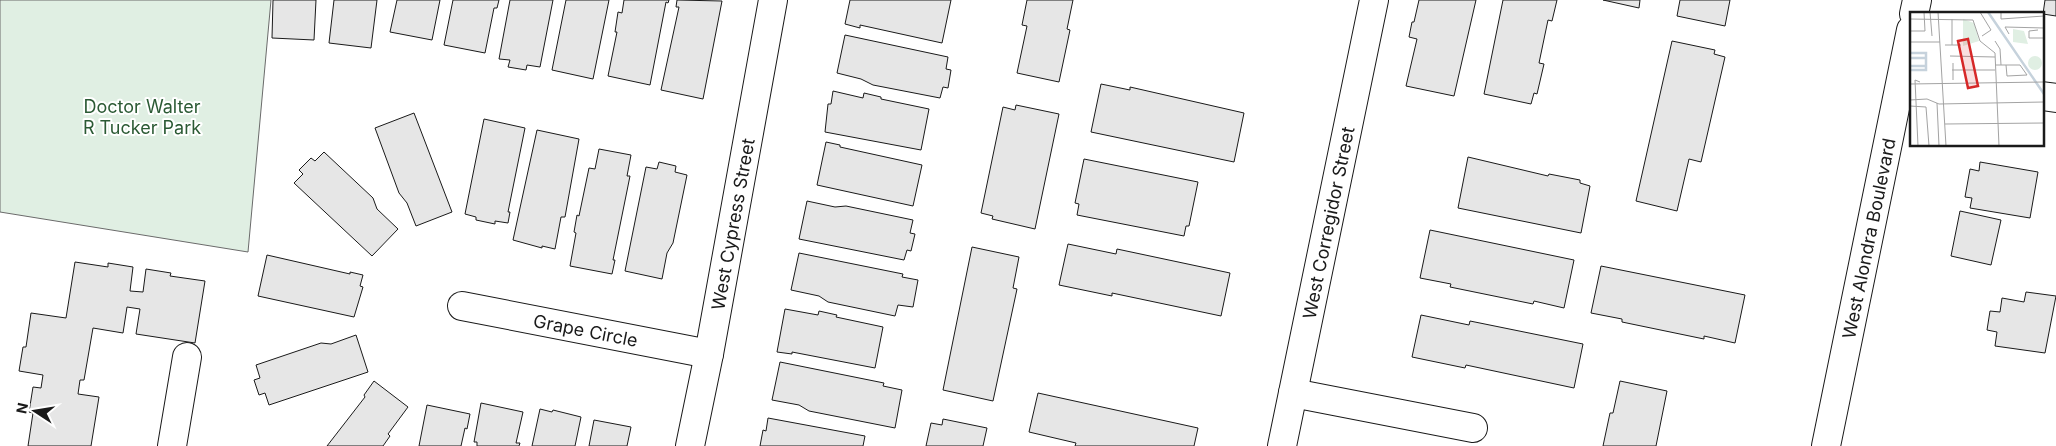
<svg xmlns="http://www.w3.org/2000/svg" width="2056" height="446" font-family="Inter,sans-serif">
	<style>
		.green { fill: #e0efe3; stroke: #6a6a6a }
		.building { fill: #e6e6e6; stroke: #1a1a1a }
		.lines { fill: none; stroke-linecap: round; stroke-linejoin: round }
		.minor-casing { stroke: #1a1a1a; stroke-width: 30 }
		.major-casing { stroke: #1a1a1a; stroke-width: 30 }
		.minor { stroke: #fff; stroke-width: 28 }
		.major { stroke: #fff; stroke-width: 28 }
		.labels { text-anchor: middle; dominant-baseline: central; stroke-width: 4; stroke-linejoin: round; paint-order: stroke }
		.park-label { font-size: 18px; fill: #2b5a34; stroke: #fff }
		.street-label { font-size: 18px; fill: #1a1a1a; stroke: #fff }
		.inset-river { fill: none; stroke: #c6d2dc; stroke-width: 2.5 }
		.inset-road { fill: none; stroke: #a3a3a3; stroke-width: 1 }
		.view { fill: #d62828; fill-opacity: 0.15; stroke: #d62828; stroke-width: 2.5 }
		.inset-edge { fill: none; stroke: #1a1a1a; stroke-width: 2.5 }
	</style>
	<rect width="100%" height="100%" fill="#fff"/>
	<path class="green" d="M0,0H271L248,252L0,212Z"/>
	<path class="building" d="M273,0H316L314,40L272,38Z
		M334,0H377L371,48L329,43Z
		M397,0H440L432,40L390,32Z
		M453,0H499L497,8H494L485,53L444,45Z
		M510,0H553L540,67L527,65L526,70L508,67L510,60L499,59Z
		M566,0H609L593,79L552,70Z
		M624,0H669L668,3L666,2L650,85L608,76L617,32H615L618,12L622,13Z
		M677,0L722,1L703,99L661,90L679,7H676Z
		M850,0H951L942,43L860,25V28L845,24Z
		M1027,0H1073L1067,29L1070,30L1059,82L1017,73L1027,26L1022,25Z
		M1419,0H1476L1454,96L1406,86L1417,39L1409,37L1412,22H1414Z
		M1503,0H1557L1552,21L1548,20L1539,63L1544,64L1537,94L1534,93L1531,104L1484,94Z
		M1603,0H1640L1639,8Z
		M1680,0H1730L1725,26L1677,16Z
		M2045,0H2056V16L2043,14Z
		M845,35L948,57L946,69L951,70L948,88L943,87L940,98L873,85L861,79L837,73Z
		M1672,41L1715,50L1714,54L1725,57L1701,162L1689,159L1677,211L1636,201Z
		M1101,84L1130,90V87L1244,113L1234,162L1091,132Z
		M833,91L863,98L864,93L881,97V99L929,109L921,150L825,132L828,104H831Z
		M1016,105L1059,114L1035,229L992,219L993,216L981,213L1003,107L1015,110Z
		M414,113L452,212L416,226L407,203L399,193L375,128Z
		M484,119L525,128L508,212H510L508,223L495,221V224L476,220V217L465,214Z
		M537,130L579,139L565,217H561L555,249L542,246V248L513,240Z
		M826,142L840,145V147L922,165L913,206L817,185Z
		M599,149L631,155L627,176H630L613,260H615L612,274L570,266L576,233L574,232L577,215L579,216L589,168L595,169Z
		M324,152L373,198L377,209L398,229L372,256L294,183L303,174L299,170L311,158L315,161Z
		M1468,157L1548,176L1549,174L1580,180V183L1590,186L1581,233L1458,208Z
		M1084,159L1198,182L1189,226H1186L1184,236L1077,215L1079,204L1075,203Z
		M659,162L676,166L675,172L687,175L673,243L667,253L662,279L625,271L646,167L657,169Z
		M1980,162L2038,172L2030,218L1970,208L1972,198L1965,197L1970,169L1979,171Z
		M807,201L835,207L846,206L913,220L910,233L915,234L911,251L907,250L904,260L799,239Z
		M1960,211L2001,220L1991,265L1951,256Z
		M1430,230L1574,260L1564,308L1534,301L1533,304L1450,287L1451,284L1420,278Z
		M1068,244L1116,254L1117,249L1230,273L1221,316L1112,293V296L1059,285Z
		M972,247L1019,257L1013,288L1017,289L993,401L943,390Z
		M799,253L903,274L902,277L918,280L913,307L898,305L895,316L828,302L819,296L791,290Z
		M267,255L350,274V272L363,275L360,286L363,287L354,317L258,296Z
		M75,262L108,267V263L133,267L130,291L143,292L146,269L171,273L170,276L205,281L195,343L136,334L140,309L127,307L123,333L93,328L84,380H80L78,394L99,397L91,446H28L33,413L29,412L33,387L41,388L43,375L19,371L23,347H26L31,313L66,318Z
		M1601,266L1745,295L1735,343L1704,336V339L1622,322V319L1591,313Z
		M2026,292L2056,296L2045,353L1995,346L1997,332L1987,330L1990,311L2000,312L2002,298L2024,302Z
		M785,309L818,315L819,311L837,315L836,317L883,327L875,368L792,352V354L777,352Z
		M1421,315L1469,325L1470,321L1583,344L1574,388L1466,365L1465,368L1412,357Z
		M356,335L368,372L269,405L265,393L259,395L254,380L260,378L256,365L321,343L331,344Z
		M780,362L884,383L883,386L902,390L895,428L809,411L799,405L772,400Z
		M374,381L408,407L388,434L390,436L383,446H327L365,397L364,395Z
		M1620,381L1667,391L1656,446H1603L1610,413H1613Z
		M1038,393L1198,428L1194,446H1075L1076,443L1029,432Z
		M481,403L523,412L516,443H520L519,446H477V442H474Z
		M427,405L470,414L467,429L465,428L461,446H419Z
		M540,409L552,412L553,410L581,417L575,446H532Z
		M768,418L865,436L863,446H760L763,430L766,431Z
		M943,419L987,428L983,446H926L931,423L942,425Z
		M594,420L631,427L627,446H589Z"/>
	<g class="lines">
		<defs>
			<g id="minor">
				<path d="M2042,96L2056,98"/>
				<path id="s1" d="M462,306L709,354"/>
				<path d="M1293,393L1473,428"/>
				<path d="M172,446L187,357"/>
				<path id="s2" d="M690,446L709,354L773,0"/>
				<path id="s3" d="M1282,446L1374,0"/>
			</g>
			<g id="major">
				<path d="M1914,14L1917,0"/>
				<path id="s4" d="M1826,446L1911,30"/>
			</g>
		</defs>
		<use href="#minor" class="minor-casing"/>
		<use href="#major" class="major-casing"/>
		<use href="#minor" class="minor"/>
		<use href="#major" class="major"/>
	</g>
	<g class="labels">
		<g class="park-label">
			<text x="142" y="106">Doctor Walter<tspan x="142" dy="21">R Tucker Park</tspan></text>
		</g>
		<g class="street-label">
			<text stroke="none"><textPath href="#s2" startOffset="226">West Cypress Street</textPath></text>
			<text stroke="none"><textPath href="#s3" startOffset="228">West Corregidor Street</textPath></text>
			<text stroke="none"><textPath href="#s4" startOffset="212">West Alondra Boulevard</textPath></text>
			<text stroke="none"><textPath href="#s1" startOffset="126">Grape Circle</textPath></text>
		</g>
	</g>
	<g transform="translate(1910 12)">
		<rect width="134" height="134" fill="#fff"/>
		<path d="M53,7L64,11L69,29L53,34ZM103,17L114,19L118,32L103,30ZM118 51a7 7 0 1 1 14 0a7 7 0 1 1-14 0Z" fill="#e0efe3"/>
		<path class="inset-river" d="M78,0L134,82M0,41H16V58H0M0,46H16M0,54H17"/>
		<path class="inset-road" d="M20,0L22,24M28,0L36,134M70,0L81,18L72,24M91,0V7L134,4M0,7L63,8M42,7V33M63,8L70,29L85,41L89,134M128,18L119,19V26H134M0,19H15L14,0M99,22L95,15L134,16M85,29L90,37L91,53M0,30H30M35,33H51M40,44L85,45M43,51V68M85,53H110L117,63L97,64L96,53M42,58H85M0,72L134,70M0,88L17,87L29,92L134,90M27,91L29,134M0,94L16,95L19,134M35,112L134,111M8,134L5,68L10,70"/>
		<path class="view" d="M58,27L68,74L58,76L48,29Z"/>
		<rect width="134" height="134" class="inset-edge"/>
	</g>
	<g transform="translate(35 411) rotate(282)" stroke="#ffffff" stroke-width="4" paint-order="stroke">
	<path d="M0-4L9 19L0 12L-9 19Z" fill="#1a1a1a"/>
	<text y="-8" font-size="14" font-weight="bold" text-anchor="middle" fill="#1a1a1a">N</text>
	</g>
</svg>
